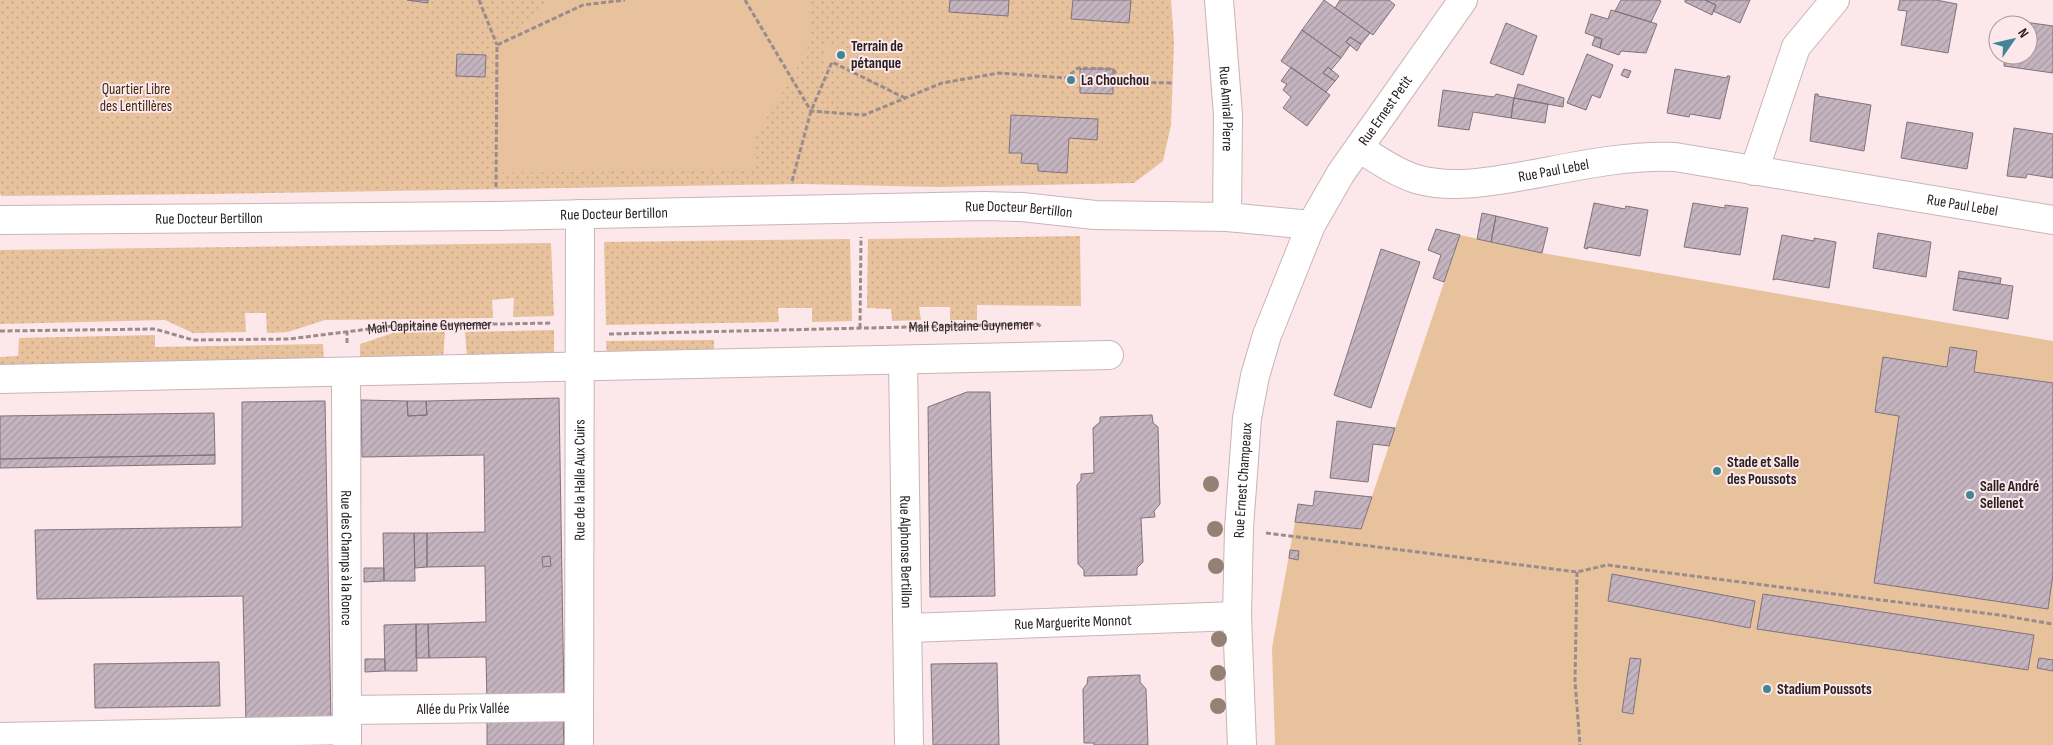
<svg xmlns="http://www.w3.org/2000/svg" width="2053" height="745" font-family="'Sofia Sans Condensed',sans-serif">
	<style>
		.grass { fill: url(#grass-dots) }
		.pitch { fill: #e7c29d }
		.building { fill: url(#building-hatch); stroke: #80727c }
		.lines { fill: none; stroke-linecap: round; stroke-linejoin: round }
		.minor-casing { stroke: #c9b5b8; stroke-width: 30 }
		.path { stroke: #9a8b8d; stroke-width: 3; stroke-dasharray: 5 2.5; stroke-linecap: butt }
		.minor { stroke: #fff; stroke-width: 28 }
		.tree { fill: #958074 }
		.poi-dot { fill: #428695; stroke: #fce7ea; stroke-width: 2 }
		.labels { text-anchor: middle; dominant-baseline: central; stroke-width: 4; stroke-linejoin: round; paint-order: stroke }
		.poi-label { font-size: 15px; font-weight: bold; fill: #282021; stroke: #fce7ea; text-anchor: start }
		.park-label { font-size: 15px; fill: #412c14; stroke: #fce7ea }
		.street-label { font-size: 15px; fill: #282021; stroke: #fce7ea }
	</style>
	<defs>
		<pattern id="grass-dots" width="8" height="8" patternUnits="userSpaceOnUse" patternTransform="scale(1.25)"><rect width="8" height="8" fill="#e7c29d"/><path d="M2 2h.1M6 6h.1" fill="none" stroke="#c6a687" stroke-width="1.8" stroke-linecap="round"/></pattern>
		<pattern id="building-hatch" width="6" height="6" patternUnits="userSpaceOnUse" patternTransform="scale(1.25)"><rect width="6" height="6" fill="#c4b4bf"/><path d="M-1 1l2-2M0 6l6-6M5 7l2-2" fill="none" stroke="#a89aa4"/></pattern>
	</defs>
	<rect width="100%" height="100%" fill="#fce7ea"/>
	<path class="grass" d="M0,0H1171L1174,42L1171,125L1163,161L1134,183L938,187L801,184L208,194L2,196L0,194Z
		M1080,236L1081,306L977,305V320H950V307H919L921,320L892,321L891,309L867,308L868,239Z
		M850,239L852,321L812,322V308H778L779,322L606,325L604,242Z
		M551,243L554,316L513,317L514,298L492,300L493,318L325,320L288,332L267,333L266,313H245L246,332L193,333L165,320L0,324V250Z
		M554,330V356L467,357L465,332Z
		M445,332L443,359L360,361V344L393,333Z
		M155,335V347L323,344L324,363L0,368V357L18,356L19,338Z
		M714,340V355L607,357L606,341Z"/>
	<path class="pitch" d="M556,0H809L810,43L793,75L755,137V169L496,173L502,42L545,5Z
		M825,46L857,49L856,64L824,62Z
		M1460,235L1542,253L2053,341V745H1275L1272,648L1295,522L1361,529Z"/>
	<path class="building" d="M407,0H428V3Z
		M950,0H1009L1008,16L949,12Z
		M1073,0H1131L1129,23L1071,19Z
		M1324,0L1370,33L1361,44L1350,37L1346,42L1350,45L1341,58L1302,30Z
		M1340,0H1389L1395,5L1373,35L1335,8Z
		M1621,0H1658L1661,1L1651,22L1615,11Z
		M1685,0H1705L1716,5L1712,15L1685,2Z
		M1705,0H1750L1740,23L1713,11L1716,5Z
		M1900,0H1936L1957,4L1948,53L1901,45L1907,11L1898,10Z
		M1611,10L1657,24L1646,53L1621,51L1619,55L1600,48L1602,39L1585,33L1591,14L1608,19Z
		M2010,20L2053,26V73L2004,66L2005,55H2028V25H2010Z
		M1506,23L1537,36L1523,75L1490,63Z
		M1302,30L1341,58L1331,70L1328,67L1323,73L1335,81L1326,92L1281,61Z
		M1350,37L1361,44L1357,51L1346,42Z
		M1595,37L1602,39L1600,48L1592,45Z
		M457,54L486,55L485,77L456,76Z
		M1587,54L1613,65L1600,98L1592,95L1586,110L1567,103Z
		M1291,67L1330,95L1307,126L1283,108L1291,97L1283,90L1287,84L1281,81Z
		M1328,67L1339,76L1335,81L1323,73Z
		M1080,69H1113V94L1080,93Z
		M1624,69L1631,71L1628,78L1621,75Z
		M1675,69L1727,78V76H1730L1720,119L1690,114L1689,117L1667,113Z
		M1518,84L1564,98L1563,107L1514,98Z
		M1443,90L1494,97L1496,94L1514,98L1511,118L1473,112L1469,130L1438,126Z
		M1815,94H1818V96L1871,105L1864,151L1810,141Z
		M1514,98L1548,104L1545,123L1511,118Z
		M1011,115L1098,119L1097,140L1069,138L1067,173L1038,171V164L1021,163L1022,153H1009Z
		M1907,122L1973,133L1967,169L1901,158Z
		M2014,128L2053,134V178L2027,174L2026,178L2007,176Z
		M1594,203L1625,209L1626,206L1648,210L1640,256L1587,247L1588,249L1584,248Z
		M1693,203L1725,208V205L1748,208L1740,255L1684,247Z
		M1482,213L1496,216L1491,242L1477,239Z
		M1496,216L1548,228L1542,253L1491,242Z
		M1436,229L1460,235L1444,282L1433,278L1441,255L1428,250Z
		M1878,233L1931,242L1926,277L1873,268Z
		M1782,235L1814,241V238L1836,242L1829,288L1776,279L1773,280Z
		M1381,249L1420,262L1371,408L1334,395Z
		M1959,271L2001,278L2000,284L1958,278Z
		M1958,278L2013,286L2008,319L1953,310Z
		M1950,347L1977,351L1974,372L2053,383V574L2048,609L1874,583L1899,416L1875,412L1883,357L1947,367Z
		M967,392H990L995,596L930,597L928,407Z
		M559,398L564,701L487,702L486,657L429,658L428,624L486,622L485,566L427,567V533L485,532L484,455L362,457L361,400L407,401L408,416L427,415L426,401Z
		M325,401L331,722L246,724L243,596L37,599L35,530L242,527V402Z
		M407,401H426L427,415L408,416Z
		M214,413L215,455L0,459V416Z
		M1152,415L1153,423L1158,427L1160,504L1154,511L1155,517L1141,518L1143,562L1137,568V575L1084,576V570L1078,564L1077,485L1081,480V474L1094,473L1093,428L1100,422V417Z
		M1337,421L1395,428L1389,446L1373,444L1368,482L1330,478Z
		M215,455V464L0,468V459Z
		M1315,491L1372,497L1361,529L1295,522L1298,504L1313,506Z
		M383,533H414L415,581H384Z
		M414,533H427V567L415,568Z
		M1290,550L1299,551L1298,560L1289,558Z
		M550,556L551,566L543,567L542,557Z
		M364,568H384V581L364,582Z
		M1612,574L1755,601L1750,628L1608,601Z
		M1763,594L2034,635L2028,670L1757,629Z
		M416,624L417,671H385L384,625Z
		M416,624H428L429,658H416Z
		M1630,658L1641,659L1633,714L1622,712Z
		M2039,658L2053,660V671L2037,668Z
		M365,659H385V671L365,672Z
		M219,662L220,706L95,708L94,664Z
		M997,663L999,745H933L931,664Z
		M1140,675V682L1146,689L1148,745H1094V743H1084L1083,689L1087,684L1088,677Z
		M563,718L564,745H487V719Z"/>
	<g class="lines">
		<defs>
			<g id="minor">
				<path id="s3" d="M1219,0L1228,115L1227,217"/>
				<path id="s4" d="M1359,148C1378,160 1395,172 1416,179C1451,189 1488,182 1523,176C1573,167 1623,155 1675,157L2053,220"/>
				<path d="M1754,171L1796,47L1835,0"/>
				<path id="s5" d="M0,220L496,216L984,206L1022,207L1095,215L1227,217L1311,225"/>
				<path id="s6" d="M903,360L909,745"/>
				<path id="s7" d="M346,372L347,745"/>
				<path d="M0,379L1109,355"/>
				<path id="s8" d="M909,628L1237,616"/>
				<path id="s9" d="M347,710L578,707"/>
				<path d="M0,737L347,730"/>
				<path id="s10" d="M579,745L580,214"/>
				<path id="s11" d="M1242,745L1237,616L1239,528L1247,418L1255,376L1267,335L1311,225L1341,173L1463,0"/>
			</g>
		</defs>
		<use href="#minor" class="minor-casing"/>
		<g class="path">
			<path d="M479,0L497,45"/>
			<path d="M745,0L811,111L864,115L942,83L999,73L1066,78L1078,68L1113,69L1122,82L1173,83"/>
			<path d="M792,181L811,111L832,62L905,98"/>
			<path d="M496,187L497,45L583,5L625,0"/>
			<path d="M860,328L861,237"/>
			<path id="s1" d="M0,331L155,329L193,340L289,339L393,326L552,323"/>
			<path id="s2" d="M609,334L1038,324L1042,328"/>
			<path d="M347,343V331"/>
			<path d="M1266,533L1577,572L1607,565L1999,615L2053,624"/>
			<path d="M1577,572L1575,681L1580,745"/>
		</g>
		<use href="#minor" class="minor"/>
	</g>
	<g class="tree">
		<circle cx="1211" cy="484" r="8"/>
		<circle cx="1215" cy="529" r="8"/>
		<circle cx="1216" cy="566" r="8"/>
		<circle cx="1219" cy="639" r="8"/>
		<circle cx="1218" cy="673" r="8"/>
		<circle cx="1218" cy="706" r="8"/>
	</g>
	<g class="poi-dot">
		<circle cx="841" cy="55" r="5"/>
		<circle cx="1071" cy="80" r="5"/>
		<circle cx="1717" cy="471" r="5"/>
		<circle cx="1970" cy="495" r="5"/>
		<circle cx="1767" cy="689" r="5"/>
	</g>
	<g class="labels">
		<g class="poi-label">
			<text x="851" y="46">Terrain de<tspan x="851" dy="17">pétanque</tspan></text>
			<text x="1081" y="80">La Chouchou</text>
			<text x="1727" y="462">Stade et Salle<tspan x="1727" dy="17">des Poussots</tspan></text>
			<text x="1980" y="486">Salle André<tspan x="1980" dy="17">Sellenet</tspan></text>
			<text x="1777" y="689">Stadium Poussots</text>
		</g>
		<g class="park-label">
			<text x="136" y="89">Quartier Libre<tspan x="136" dy="17">des Lentillères</tspan></text>
		</g>
		<g class="street-label">
			<text stroke="none"><textPath href="#s3" startOffset="109">Rue Amiral Pierre</textPath></text>
			<text stroke="none"><textPath href="#s11" startOffset="668">Rue Ernest Petit</textPath></text>
			<text stroke="none"><textPath href="#s4" startOffset="204">Rue Paul Lebel</textPath></text>
			<text stroke="none"><textPath href="#s4" startOffset="618">Rue Paul Lebel</textPath></text>
			<text stroke="none"><textPath href="#s5" startOffset="1019">Rue Docteur Bertillon</textPath></text>
			<text stroke="none"><textPath href="#s5" startOffset="614">Rue Docteur Bertillon</textPath></text>
			<text stroke="none"><textPath href="#s5" startOffset="209">Rue Docteur Bertillon</textPath></text>
			<text stroke="none"><textPath href="#s1" startOffset="432">Mail Capitaine Guynemer</textPath></text>
			<text stroke="none"><textPath href="#s2" startOffset="362">Mail Capitaine Guynemer</textPath></text>
			<text stroke="none"><textPath href="#s10" startOffset="265">Rue de la Halle Aux Cuirs</textPath></text>
			<text stroke="none"><textPath href="#s11" startOffset="265">Rue Ernest Champeaux</textPath></text>
			<text stroke="none"><textPath href="#s6" startOffset="192">Rue Alphonse Bertillon</textPath></text>
			<text stroke="none"><textPath href="#s7" startOffset="186">Rue des Champs à la Ronce</textPath></text>
			<text stroke="none"><textPath href="#s8" startOffset="164">Rue Marguerite Monnot</textPath></text>
			<text stroke="none"><textPath href="#s9" startOffset="116">Allée du Prix Vallée</textPath></text>
		</g>
	</g>
	<g transform="translate(2013 40) rotate(56)"><circle r="24" fill="#fce7ea" stroke="#a7979a"/>
	<path d="M0-4L9 19L0 12L-9 19Z" fill="#428695"/>
	<text y="-8" font-size="14" font-weight="bold" text-anchor="middle" fill="#282021">N</text>
	</g>
</svg>
